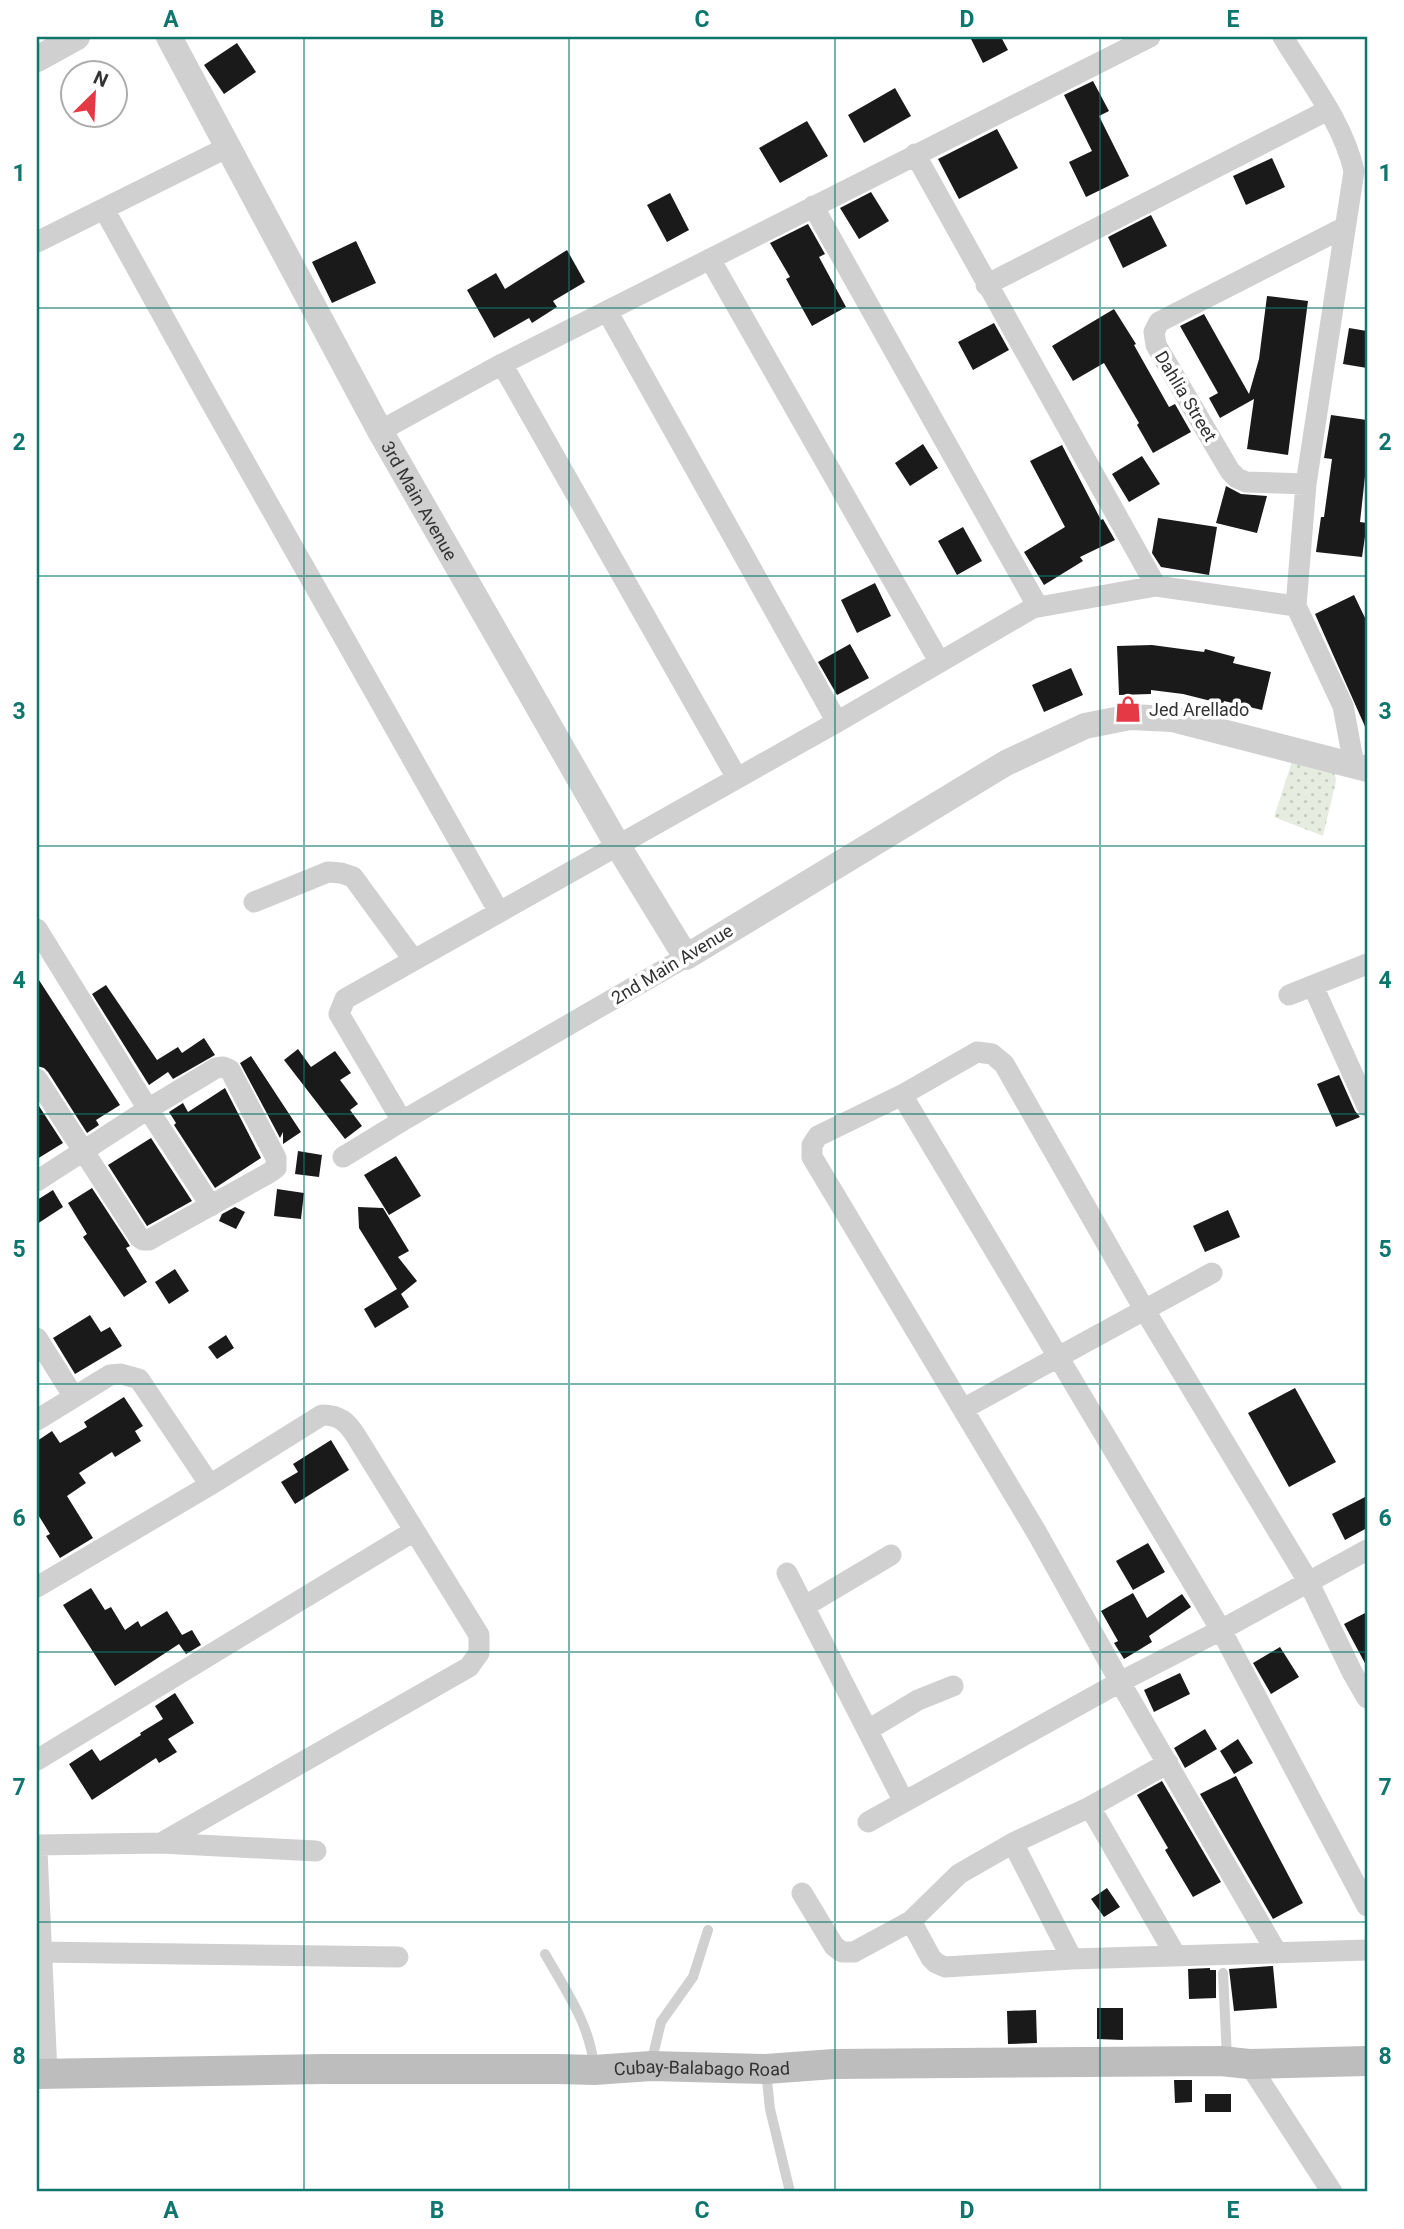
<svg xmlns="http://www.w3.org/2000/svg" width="1404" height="2229" font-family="Roboto,sans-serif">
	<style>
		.grass { fill: url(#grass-dots) }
		.building { fill: #1a1a1a }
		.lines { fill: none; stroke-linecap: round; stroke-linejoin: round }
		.service { stroke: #d0d0d0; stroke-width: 10 }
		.minor { stroke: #d0d0d0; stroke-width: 21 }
		.tertiary { stroke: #d0d0d0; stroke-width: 26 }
		.secondary { stroke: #bdbdbd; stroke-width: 30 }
		.grid { fill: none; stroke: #0f766e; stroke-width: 2; stroke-opacity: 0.55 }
		.labels { text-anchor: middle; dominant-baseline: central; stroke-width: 7; stroke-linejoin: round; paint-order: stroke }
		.street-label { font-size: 18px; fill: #333; stroke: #fff }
		.poi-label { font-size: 18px; fill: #333; stroke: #fff; text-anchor: start }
		.neatline { fill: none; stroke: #0f766e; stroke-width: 2.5 }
		.grid-label { font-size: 23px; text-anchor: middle; font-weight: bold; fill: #0f766e }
	</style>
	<defs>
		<pattern id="grass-dots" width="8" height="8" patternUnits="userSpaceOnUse" patternTransform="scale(1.75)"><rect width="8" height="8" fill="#e6ecdf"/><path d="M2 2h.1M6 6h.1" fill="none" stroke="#c6cbc0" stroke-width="1.8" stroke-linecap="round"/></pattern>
	</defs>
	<rect width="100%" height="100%" fill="#fff"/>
	<path class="grass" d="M1295,752L1333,762L1336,781L1323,836L1274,817Z"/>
	<path class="building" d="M970,37H1001L1008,50L983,63Z
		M237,43L256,72L224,94L204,65Z
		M1093,81L1109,111L1099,116L1129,176L1086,197L1069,162L1092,151L1064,95Z
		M895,88L911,116L864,143L848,115Z
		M807,121L828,156L780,183L759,148Z
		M997,129L1018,168L959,199L938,159Z
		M1272,158L1285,187L1246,205L1233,176Z
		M871,192L889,221L859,239L840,208Z
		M670,193L689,230L667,242L647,205Z
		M1151,215L1167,246L1123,268L1108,237Z
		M808,224L825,254L819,257L846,307L812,326L786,279L790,277L770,243Z
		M356,241L376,283L332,303L312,262Z
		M567,250L585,282L553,301L557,307L532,323L529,318L494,338L467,290L496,273L505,289Z
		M1267,296L1308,301L1288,455L1247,449L1254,399L1220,418L1209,398L1218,393L1180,326L1204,314L1249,394L1259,359Z
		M1114,309L1136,344L1134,345L1169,407L1175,404L1191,432L1153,453L1137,425L1139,423L1104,363L1073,381L1052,346Z
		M994,323L1009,350L973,370L958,342Z
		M1349,328L1367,331V368L1343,364Z
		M1331,415L1367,420V458L1360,522L1367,523L1362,557L1316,552L1321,517H1324L1332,459L1324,458Z
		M923,444L938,468L910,486L895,463Z
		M1062,445L1101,520L1103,519L1115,540L1080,557L1083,561L1044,585L1024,552L1065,527L1030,461Z
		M1142,456L1160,484L1129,502L1112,474Z
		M1226,486L1241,494L1267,496L1257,533L1216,523Z
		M1158,518L1217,527L1209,575L1161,567L1152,553Z
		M963,527L982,561L957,575L938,541Z
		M875,583L891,616L857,633L841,600Z
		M1354,595L1367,622V731L1315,614Z
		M850,644L869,678L837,695L818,662Z
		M1152,645L1204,652L1205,649L1235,657L1233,663L1271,672L1262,710L1224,701L1223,704L1183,694L1151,690V694L1119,695L1117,646Z
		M1071,668L1083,695L1044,712L1032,685Z
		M37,977L120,1105L96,1120L99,1125L87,1133L48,1072L44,1068L37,1066Z
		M106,985L157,1060L178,1047L182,1053L204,1038L215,1055L173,1079L168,1072L149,1085L92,994Z
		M298,1049L311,1067L335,1051L351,1073L340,1080L358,1104L350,1110L362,1126L345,1139L284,1060Z
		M251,1056L301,1132L283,1144V1132L280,1138L240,1063Z
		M1339,1075L1355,1111L1360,1117L1336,1127L1317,1084Z
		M225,1088L261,1158L215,1188L174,1125L176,1123L169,1112L183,1103L188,1112Z
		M37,1103L63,1143L37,1159Z
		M151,1138L192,1201L147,1226L108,1165Z
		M298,1151L322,1155L319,1177L295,1174Z
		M396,1156L421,1196L389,1215L364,1175Z
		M92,1188L130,1246L126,1248L147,1282L124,1297L83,1237L87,1234L68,1203Z
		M277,1189L304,1193L301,1219L274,1216Z
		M53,1190L63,1207L37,1224V1200Z
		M235,1207L245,1212L236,1229L219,1221L222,1214Z
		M358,1207L383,1208L409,1251L398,1257L417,1281L401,1294L409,1307L375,1328L364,1309L397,1289L359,1228Z
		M1228,1210L1240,1237L1205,1252L1193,1226Z
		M175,1269L189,1291L169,1304L155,1282Z
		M90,1315L101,1332L110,1327L122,1346L75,1374L53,1338Z
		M226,1335L234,1348L217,1359L208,1347Z
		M1295,1388L1336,1462L1289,1487L1248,1413Z
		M124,1397L143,1426L135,1431L141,1441L115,1457L112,1452L79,1473L86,1483L67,1496L93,1538L60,1558L46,1536L50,1534L37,1513V1441L52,1431L60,1443L87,1427L84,1422Z
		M331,1440L349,1470L295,1504L281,1482L298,1472L293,1464Z
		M1367,1496V1528L1345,1540L1332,1514Z
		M1148,1543L1165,1572L1133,1590L1116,1561Z
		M91,1588L105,1610L111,1607L125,1630L138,1621L141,1627L167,1611L182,1635L192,1630L201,1645L186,1654L179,1644L115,1686L63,1605Z
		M1133,1593L1147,1618L1182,1594L1191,1607L1149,1636L1152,1642L1124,1659L1114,1643L1118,1641L1101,1611Z
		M1367,1612V1667L1344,1624Z
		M1280,1647L1299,1677L1271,1694L1253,1663Z
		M1180,1673L1190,1694L1154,1712L1144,1690Z
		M175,1693L194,1723L168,1739L177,1752L159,1763L156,1758L92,1800L69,1764L92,1749L100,1761L141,1735L140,1733L163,1719L155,1706Z
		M1205,1729L1217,1749L1185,1768L1174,1748Z
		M1238,1739L1253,1763L1234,1774L1220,1751Z
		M1236,1776L1303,1903L1273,1919L1200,1794Z
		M1162,1781L1221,1882L1193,1897L1165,1850L1168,1848L1137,1795Z
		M1107,1888L1120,1907L1104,1917L1091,1899Z
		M1273,1966L1277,2008L1234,2011L1229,1969Z
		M1210,1968V1970H1216V1998L1189,1999L1188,1969Z
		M1097,2008H1123V2040L1097,2039Z
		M1036,2010L1037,2043L1008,2044L1007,2011Z
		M1174,2080H1192V2102L1175,2103Z
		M1205,2094H1231V2112H1205Z"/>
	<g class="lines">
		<path class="service" d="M545,1954C565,1989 591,2026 594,2068
			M1223,1973L1227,2058
			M651,2064L661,2022L693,1977L708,1930
			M766,2071L770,2109L790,2192"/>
		<path class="minor" d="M1283,37C1308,79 1343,122 1354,171L1306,484L1296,606L1343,706L1354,765
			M915,154L1156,586
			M813,206L1038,607
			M104,209L204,390L499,912
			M37,242L228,147
			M710,259L939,661
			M986,285L1328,110
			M607,311L837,722
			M502,364L737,778
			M380,431L502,364L1150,37
			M1306,484L1246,482L1237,478L1230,471L1156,345L1154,332L1159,322L1345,227
			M254,902L328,872L341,873L353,877L413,959
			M37,929L148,1109L37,1181
			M686,957L402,1121L339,1014L345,999L837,722L1033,608L1156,586L1296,606
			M1313,986L1367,1106
			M1289,995L1367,964
			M37,1079L139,1237L143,1240H149L154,1237L269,1173L276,1168V1158L230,1070L223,1067L216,1068L148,1109L211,1206
			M902,1095L1221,1630L1367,1906
			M343,1157L402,1121
			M37,1338L74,1397
			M963,1409L1212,1273
			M37,1420L110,1375L121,1374L139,1379L210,1485
			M787,1573L904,1802
			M37,1587L210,1485L322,1415C340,1415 347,1422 356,1436L479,1635V1653L469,1667L161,1843
			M805,1606L891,1555
			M868,1730L918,1700L953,1686
			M37,1760L414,1531
			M1090,1807L1176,1956
			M868,1822L1120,1682L1221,1630L1367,1550
			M1013,1843L1072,1959
			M37,1845L161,1843L316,1851
			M37,1851L47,2073
			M802,1893L834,1946L842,1952H854L911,1921L959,1874L1013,1843L1090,1807L1168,1763
			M911,1921L931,1958L936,1963L945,1967L1072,1959L1367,1950
			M37,1952L398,1957
			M1277,1953L1120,1682L1037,1533L812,1157V1145L818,1136L902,1095L977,1052L992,1054L1004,1064L1144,1309L1308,1581L1352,1672L1367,1698
			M1249,2064L1332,2192"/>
		<g class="tertiary">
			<path id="s1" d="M169,37L380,431L618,846L686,957L1006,763L1085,726L1130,717L1172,719L1367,769"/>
			<path d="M37,59L77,37"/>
		</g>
		<path class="secondary" id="s2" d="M37,2074L324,2069H558L594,2070L651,2066L766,2069L834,2064L1221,2061L1249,2064L1367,2061"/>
	</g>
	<path class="grid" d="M304,37V2192M569,37V2192M835,37V2192M1100,37V2192M37,308H1367M37,576H1367M37,846H1367M37,1114H1367M37,1384H1367M37,1652H1367M37,1922H1367"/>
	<defs>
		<symbol id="shop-bare" viewBox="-9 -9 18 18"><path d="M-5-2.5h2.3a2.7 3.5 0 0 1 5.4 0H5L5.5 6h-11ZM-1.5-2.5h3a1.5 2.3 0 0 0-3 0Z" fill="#e63946" stroke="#fff" stroke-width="2.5" paint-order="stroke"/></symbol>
	</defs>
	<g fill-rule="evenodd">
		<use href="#shop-bare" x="1109" y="690" width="38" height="38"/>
	</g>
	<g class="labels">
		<g class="street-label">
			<text transform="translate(1186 396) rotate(59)">Dahlia Street</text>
			<text stroke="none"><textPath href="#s1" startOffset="527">3rd Main Avenue</textPath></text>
			<text transform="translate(672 964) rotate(-31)">2nd Main Avenue</text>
			<text stroke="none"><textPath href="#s2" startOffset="665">Cubay-Balabago Road</textPath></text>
		</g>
		<g class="poi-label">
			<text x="1149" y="709">Jed Arellado</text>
		</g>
	</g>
	<rect width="1404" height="2229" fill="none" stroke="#ffffff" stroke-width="77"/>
	<g transform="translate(94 94) rotate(24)"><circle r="33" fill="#ffffff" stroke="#adadad" stroke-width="2"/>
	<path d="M0-5L12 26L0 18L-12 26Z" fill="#e63946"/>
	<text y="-10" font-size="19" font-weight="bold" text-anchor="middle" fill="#333333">N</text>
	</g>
	<rect x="38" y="38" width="1328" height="2152" class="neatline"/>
	<g class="grid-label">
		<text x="171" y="27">A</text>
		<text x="437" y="27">B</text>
		<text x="702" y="27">C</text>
		<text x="967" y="27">D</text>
		<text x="1233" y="27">E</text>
		<text x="19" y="181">1</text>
		<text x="1385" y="181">1</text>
		<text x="19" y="450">2</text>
		<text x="1385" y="450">2</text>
		<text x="19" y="719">3</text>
		<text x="1385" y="719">3</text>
		<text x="19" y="988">4</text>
		<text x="1385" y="988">4</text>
		<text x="19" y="1257">5</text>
		<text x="1385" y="1257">5</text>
		<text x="19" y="1526">6</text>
		<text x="1385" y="1526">6</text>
		<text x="19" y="1795">7</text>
		<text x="1385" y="1795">7</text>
		<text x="19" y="2064">8</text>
		<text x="1385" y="2064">8</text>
		<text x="171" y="2218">A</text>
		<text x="437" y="2218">B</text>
		<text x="702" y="2218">C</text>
		<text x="967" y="2218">D</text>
		<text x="1233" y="2218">E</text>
	</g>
</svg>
